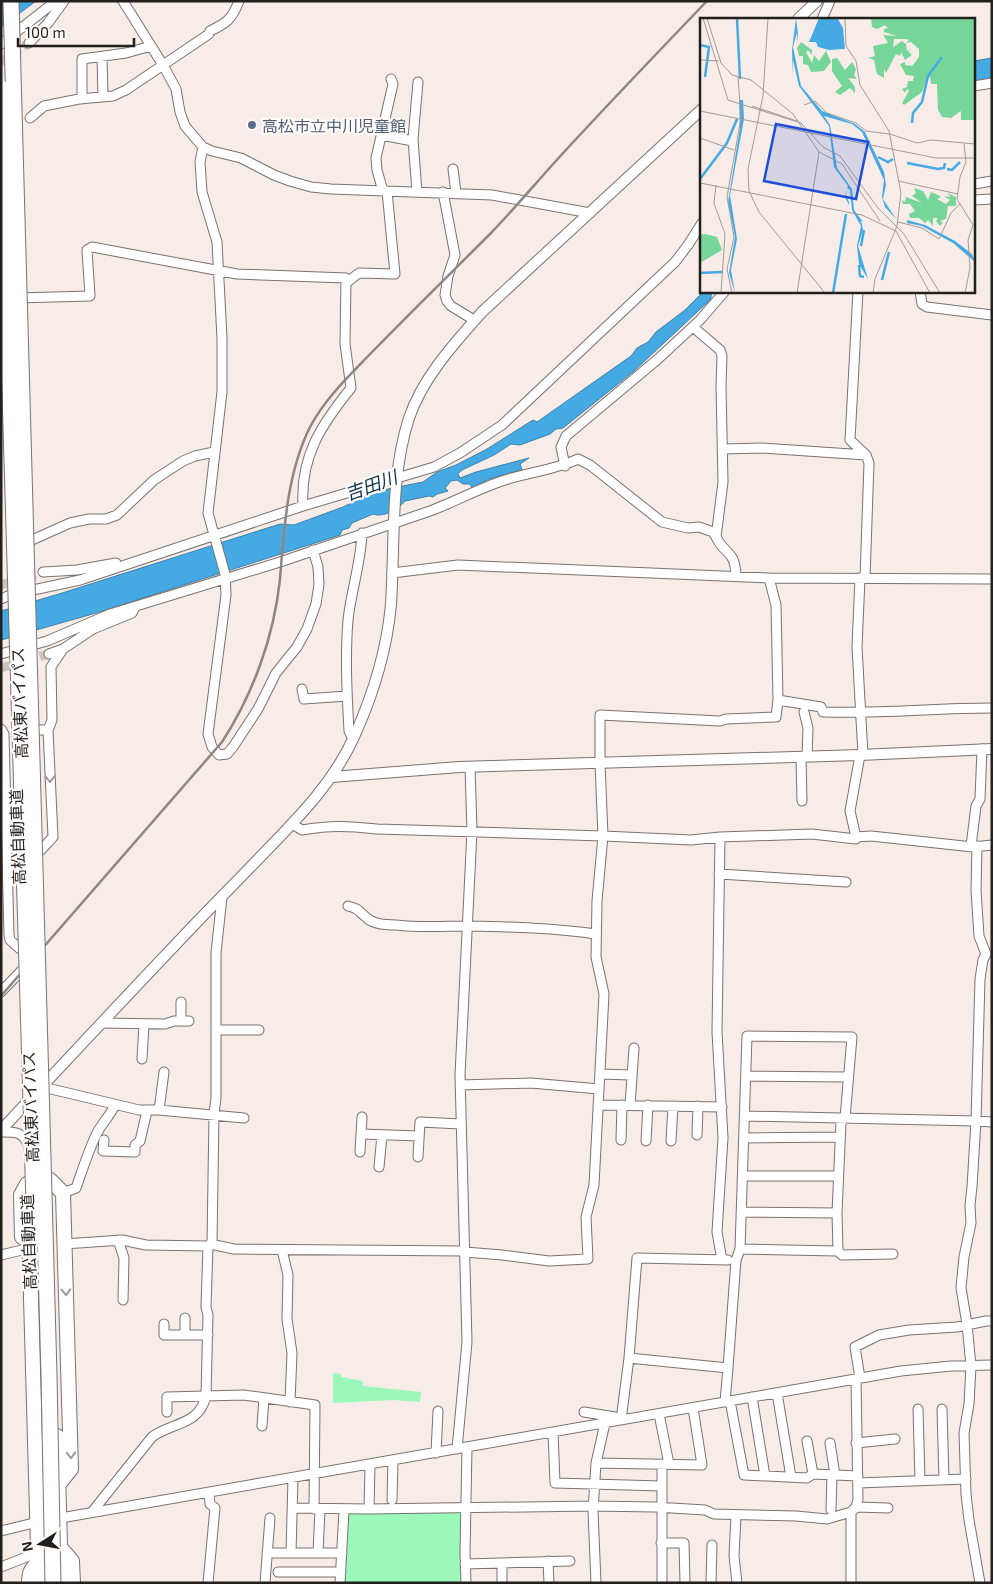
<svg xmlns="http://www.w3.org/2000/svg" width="993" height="1584" font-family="'Exo 2','Noto Sans JP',sans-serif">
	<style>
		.green { fill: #9bf7ba }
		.water { fill: #45aae4; stroke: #3b80a8 }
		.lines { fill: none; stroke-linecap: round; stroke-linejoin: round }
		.minor-tunnel { stroke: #cdc3bf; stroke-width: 9; stroke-dasharray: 9 4.5; stroke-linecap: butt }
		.minor-casing { stroke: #7b726e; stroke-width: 11 }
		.tertiary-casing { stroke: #7b726e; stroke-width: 12 }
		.trunk-casing { stroke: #7b726e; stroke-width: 16 }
		.minor { stroke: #fff; stroke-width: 9 }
		.tertiary { stroke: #fff; stroke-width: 10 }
		.trunk { stroke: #fff; stroke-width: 14 }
		.rail { stroke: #8d8682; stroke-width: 2.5 }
		.motorway-bridge-casing { stroke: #7b726e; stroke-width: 17; stroke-linecap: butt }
		.motorway-bridge { stroke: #fff; stroke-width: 15 }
		.oneway { stroke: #9c9a99 }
		.service-dot { fill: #5c6f8a; stroke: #fffbf9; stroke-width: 2 }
		.labels { text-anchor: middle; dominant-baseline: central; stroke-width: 4.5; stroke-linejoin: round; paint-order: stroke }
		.service-label { font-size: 16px; fill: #4e5e75; stroke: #fffbf9; text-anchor: start }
		.street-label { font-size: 16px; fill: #231f1d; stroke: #fffbf9 }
		.water-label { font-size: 18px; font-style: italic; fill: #08344c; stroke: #fffbf9 }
		.inset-river { fill: none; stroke: #45aae4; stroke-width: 2.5 }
		.inset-road { fill: none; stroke: #a29a96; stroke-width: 1 }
		.view { fill: #1d4ed8; fill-opacity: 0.15; stroke: #1d4ed8; stroke-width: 2.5 }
		.inset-edge { fill: none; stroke: #231f1d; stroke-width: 2.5 }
	</style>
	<rect width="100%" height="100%" fill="#f7ece7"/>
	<path class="green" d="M333,1373L341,1374V1377L363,1381V1386L421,1392L420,1402L394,1400L333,1403Z
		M462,1509L460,1557L462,1583H342L346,1510Z"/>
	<path class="water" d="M1,1H36L1,27Z
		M992,58V80L974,83V61Z
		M704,291H714L711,295V299L634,371L563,428L556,429L550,434L520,445L511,444L494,455L462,470L458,474L460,478L476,472L529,458L520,464L522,470L489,479L472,488L470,484H463L457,480L451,481L445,488L448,491L437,494L433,497L429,496L405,501C399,509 383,518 373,514L352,523L349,528L342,530L340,535L96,613L1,640V611L59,594L280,524L294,525L343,507L366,496L388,489L423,482L437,472L456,465L487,449L533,420L537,422L631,356L637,348L648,342L656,332L685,310Z"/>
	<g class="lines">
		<path class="minor-tunnel" d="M1,62L29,43
			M1,585L43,572
			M1,668L49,654"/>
		<defs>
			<path id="minor" d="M123,1L163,65L176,89L180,112L185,126L203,147L212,151L241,158L274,175L290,181L311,187L331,189L492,195L590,213
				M822,19L830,1
				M29,43L48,23L64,1
				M1,44L56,1
				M102,57L103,97
				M974,86L992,83
				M82,99V59L126,53L151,46
				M30,118L44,106L79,99L113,96L126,90L209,34L210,31C227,23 232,19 239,1
				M381,135L413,141
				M203,147L200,162L202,192L217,242L222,338V392L208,513L225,574L226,595L208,734L212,747L219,755L227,754L233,747L258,709L276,673L297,647L307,629L316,604L319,584L318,567L313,550
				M453,169L456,193
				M974,184L992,181
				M383,191L377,170L376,158L393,84L391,79
				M417,192L413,139L418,82
				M443,192L455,255L448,276L445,295L447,301L451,306L474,320
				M974,200L992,199
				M346,283L359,273L395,274L387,191
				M858,291L850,440L866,455L869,463L865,578
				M920,291L922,304L927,307L992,315
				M16,298L90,296L87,250L92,247L237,274L346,278L345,344L351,388C321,425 300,457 303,506L80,580L33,590
				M693,327L720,350L722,356L721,386L723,482L716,537C725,556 735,549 736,576
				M723,449L762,448L866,455
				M565,466L561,447L566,436L658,359L700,320L725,291
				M303,506L434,467L460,453L502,425L675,262L688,245L702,223
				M32,540L70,523L89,519H106L117,515L154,480L183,461L195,456L214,452
				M43,572L77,570L116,563
				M392,573L458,565L769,578L992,579
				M860,578L857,647L863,755
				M1,599L10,595
				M1,654L47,641L110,614L280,562L430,511C455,502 479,488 505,480C529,472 555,470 578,459L590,465L662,522L688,528L699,527L713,532L716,537
				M49,654L63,649L93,629L132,613L134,609
				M302,689L304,699L347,696
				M778,700L821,707L823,712C879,714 935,708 992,708
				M804,712L808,728L807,756
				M1,729L4,734L9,935L10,940L20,949
				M38,730H48L52,720L51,667L63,649
				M353,739L349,731C347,695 345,657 348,620C351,591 361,563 362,533
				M860,755L850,811L856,837L871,836L973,847L992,845
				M801,757L802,801
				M292,824L302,830C331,825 348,826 377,829L603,836L597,901L596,957L604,994L594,1185L586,1217L588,1259L549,1261L502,1255L465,1252
				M720,837L812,834L856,839
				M971,846L976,806L980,799L982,749
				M977,846L976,891L979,936L986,954L983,960L980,979L976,1121L992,1122
				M41,850L53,837L48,730
				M719,874L846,882
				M348,906C360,909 358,911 367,918C373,924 388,925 396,925C421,928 445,926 469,926C512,927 555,928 596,934
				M1,992L21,971
				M181,1002V1021
				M101,1023L165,1024L174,1021H189
				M216,1030H259
				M142,1059L144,1024
				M600,1074L632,1075
				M746,1076L848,1077
				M460,1085L531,1083L599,1089
				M47,1088L139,1110H159L244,1118
				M598,1105L722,1107
				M630,1105L634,1048
				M159,1110L164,1072
				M745,1116L976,1121L972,1187L970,1205L971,1223L964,1257L961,1288L967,1324L971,1366L969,1404L964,1433L966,1494L969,1520L980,1583
				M362,1117L361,1134L419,1136
				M1,1132C11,1132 21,1131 26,1141
				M697,1135L698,1106
				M744,1138L840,1137
				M104,1140L103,1151L135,1152V1145L140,1141L147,1111
				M621,1140L622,1105
				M646,1141L648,1105
				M671,1141L673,1106
				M360,1152L361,1134
				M418,1157L420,1122L461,1124
				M379,1167L382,1135
				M743,1176H838
				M63,1193L76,1188C82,1171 88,1152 96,1135C101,1124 110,1116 115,1105
				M742,1212L837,1213
				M118,1240L124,1258L123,1300
				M64,1244L122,1240L146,1245L208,1246
				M210,1244L234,1249L465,1251
				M282,1250L288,1275L287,1319L292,1353L290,1402
				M838,1251L842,1255L893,1254
				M1,1255L22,1250
				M722,1260L717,1232L723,1138L717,1032L720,837L691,840L603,836L600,763V715L720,721L726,719L776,717L778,700L776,605L769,578
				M164,1324V1335H208
				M185,1335V1318
				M629,1358L728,1368L725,1402
				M728,1368L736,1260L740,1249L747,1036L852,1037L845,1118L841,1122L837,1213L838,1251L740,1249
				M860,1378L855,1347L879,1335L909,1330L957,1327L986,1321H992
				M777,1393L791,1477
				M752,1397L765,1476
				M730,1401L744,1475L807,1478L813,1474L858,1476
				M918,1409L920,1480
				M942,1409L944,1480
				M167,1412V1397L244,1395L315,1405L314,1509
				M584,1412L615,1417L621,1420L629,1358L637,1258L728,1260
				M659,1414L669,1464
				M605,1423L596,1463L702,1465L693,1408
				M262,1426L264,1398
				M553,1432L555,1483L662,1486
				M807,1441L813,1474
				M830,1443L835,1475
				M856,1443L895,1439
				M457,1449L467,1342L460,1075L472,831L470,767
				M436,1453L438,1411
				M858,1483L966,1479
				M392,1500L393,1461
				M856,1507L888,1508
				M293,1508L369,1509L593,1506L655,1507L705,1510L714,1514L796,1516L827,1519L851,1512
				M369,1509L370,1465
				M831,1510L832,1475
				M92,1512L152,1437C172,1422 199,1426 206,1396L208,1315L206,1307L208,1246L212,1243L214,1114L216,1098V953L222,897
				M736,1516L734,1556L737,1583
				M55,1519L901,1371L951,1366L992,1365
				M1,1531L42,1521
				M661,1543H684L685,1583
				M267,1553H342
				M291,1553L293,1478
				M318,1553L320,1509
				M548,1561L549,1583
				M502,1563V1583
				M465,1564L570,1561
				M1,1567L29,1556
				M278,1572H341
				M208,1583L215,1508L210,1504L209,1493
				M265,1583L270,1518
				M340,1583L344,1510
				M466,1583L465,1553L467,1447
				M596,1583L593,1511L596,1463
				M662,1583V1464
				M711,1583L712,1545
				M851,1583V1512L856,1507L858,1499L856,1379"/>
			<path id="tertiary" d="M798,19L817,1
				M332,777L459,767L860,755L992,749
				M1,1130C67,1060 132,990 198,921C221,897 244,874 267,850C301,815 334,781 354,737C373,695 387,650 391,604C395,542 390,477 409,418C423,377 454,344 482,312L702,109"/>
			<path id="trunk" d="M50,1180L63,1193L71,1469L59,1484
				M29,1226L39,1583
				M22,1237L21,1195L27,1184
				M57,1436L61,1583
				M60,1547L72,1561L73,1583
				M29,1583C29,1573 31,1568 39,1562"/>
		</defs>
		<use href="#minor" class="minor-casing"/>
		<use href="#tertiary" class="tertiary-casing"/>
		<use href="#trunk" class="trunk-casing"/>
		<use href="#minor" class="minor"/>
		<use href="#tertiary" class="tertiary"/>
		<use href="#trunk" class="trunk"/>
		<path class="rail" d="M1,996L222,742C253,694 274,637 280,579C284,529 287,473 310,427C326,397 351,374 374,350C413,310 452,272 491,233C516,207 540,178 565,151C611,101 659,51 707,1"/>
		<defs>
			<path id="motorway-bridge" d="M11,1L49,1375L53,1583
				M1,88L35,1239"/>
		</defs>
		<use href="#motorway-bridge" class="motorway-bridge-casing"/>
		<use href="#motorway-bridge" class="motorway-bridge"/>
	</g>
	<defs><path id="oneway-chevron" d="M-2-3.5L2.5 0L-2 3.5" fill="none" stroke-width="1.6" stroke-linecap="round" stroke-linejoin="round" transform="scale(1.25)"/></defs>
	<g class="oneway">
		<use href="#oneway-chevron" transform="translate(50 779) rotate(88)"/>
		<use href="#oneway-chevron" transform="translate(66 1292) rotate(88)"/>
		<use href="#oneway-chevron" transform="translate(71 1455) rotate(88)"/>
	</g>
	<circle class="service-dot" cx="252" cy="125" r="5"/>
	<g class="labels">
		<g class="service-label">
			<text x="262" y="125">高松市立中川児童館</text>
		</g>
		<g class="street-label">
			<text transform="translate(19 703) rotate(-92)">高松東バイパス</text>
			<text transform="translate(17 837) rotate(-92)">高松自動車道</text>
			<text transform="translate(30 1107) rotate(-92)">高松東バイパス</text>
			<text transform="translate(28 1242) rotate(-92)">高松自動車道</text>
		</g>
		<g class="water-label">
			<text transform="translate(371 485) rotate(-20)">吉田川</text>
		</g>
	</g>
	<g transform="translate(700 18)">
		<rect width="275" height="275" fill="#f7ece7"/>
		<path d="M171,0H275V102H261V93L251,100L242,99L238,92L237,66H231L230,59H227L222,74L204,87L202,85L209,73L207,71L205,75L202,71L207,69L208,63H213L214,58L206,57L200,46L205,44V47L212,48L219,39V31L211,24L206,25L209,22L206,21H194L193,29L202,23L206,26L207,33L213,29L208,33L212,37L205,42L201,34L200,38L196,36L186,55L184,51V60L177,56L174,42L168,40L175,38L173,28L188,25L183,17L197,18L184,14V11L188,10L185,7L177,11L172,9ZM101,24L112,32V37L108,32L106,34L112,45L114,37L119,43L126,33L131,44L124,53L111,54L108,47L103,46V38H99L97,30ZM137,40L145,52L152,44L156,51L154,57L157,61L148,60L155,69V75L150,70L140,77L135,74L142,68L132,53V41ZM214,170L223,173L228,182L231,174L238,177L241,179L237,181L246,186L250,182L244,178L251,179L247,175L256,179V188H248L246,201L240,203L243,205L240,208L236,203L238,200H233V208L228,202L225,205L219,200H210L209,196L215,193L210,186H203L202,182L205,184L206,179L222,185L212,178L216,175ZM5,216L17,219L22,232L0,245V217Z" fill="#76d598"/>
		<path d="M96,0L98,16L97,26V14L93,29L101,68L122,93L155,106L165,114L184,154L186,167L183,181L196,201L185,189L182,179L184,162L162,114L152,106L124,98L130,107L137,150L152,171L154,192L163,204L160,203L162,206L163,212L158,228L168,261L159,246L157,228L161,208L152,192L150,172L147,170L146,178L149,184V187L145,179L147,170L148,168L134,149L129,108L99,68L93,42V60L92,32ZM119,0L138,1L143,10L145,31L129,32L118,29L116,24H109ZM39,82H43L44,101L30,177L37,221L31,252L35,275L29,255L35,219L28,184L40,110ZM207,202L225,207L255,223L272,236L275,244L253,225L222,208L207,205Z" fill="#45aae4"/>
		<path class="inset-river" d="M37,0L40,61M0,27L9,29L5,59M212,105L213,95L222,84L228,58L242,39M178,139L188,144L193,141M207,145L238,151L244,150L245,145M247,151L252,152L260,144M0,161L27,125L37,101M161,228L164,212M159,247L160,258L164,259M0,255L22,254M182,262L189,234M133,275L146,196"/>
		<path class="inset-road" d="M3,0L28,82L101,105L123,129L140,138L178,190L204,216L240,275M7,0L21,45L32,57L51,62L93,96L119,134L142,146L180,203M68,0L63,78L48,151L49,173L59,194L125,275M145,0L146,28L156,43L160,67L189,113L201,175L197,208L175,261L173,275M0,42L19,43M104,87L115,83L127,95L156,105L166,113L189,116M52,88L97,103M0,93L236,140H275M190,116L217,125L231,122L275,126M0,120L34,132M264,126L266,144L260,159L257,181L273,207L268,222L270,250L265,275M198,163L258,176M0,165L162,197L196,213M16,167L14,185L25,216L21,275M198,204L222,210L239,221M196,213L230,275M239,221L251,195L260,186M32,275L27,251L34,219L27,179L41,100L38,59M97,275L119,134"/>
		<path class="view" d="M76,106L168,124L156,181L64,163Z"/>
		<rect width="275" height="275" class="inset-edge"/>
	</g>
	<rect width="993" height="1584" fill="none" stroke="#231f1d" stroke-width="5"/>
	<g transform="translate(40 1544) rotate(259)" stroke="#fffbf9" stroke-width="4" paint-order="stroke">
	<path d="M0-4L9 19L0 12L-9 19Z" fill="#231f1d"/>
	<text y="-8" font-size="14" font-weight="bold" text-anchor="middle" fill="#231f1d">N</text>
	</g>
	<path d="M18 38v8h116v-8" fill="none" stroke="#231f1d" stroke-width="2.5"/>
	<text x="25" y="38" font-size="15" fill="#231f1d" stroke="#fffbf9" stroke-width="4" paint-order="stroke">100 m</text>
</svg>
